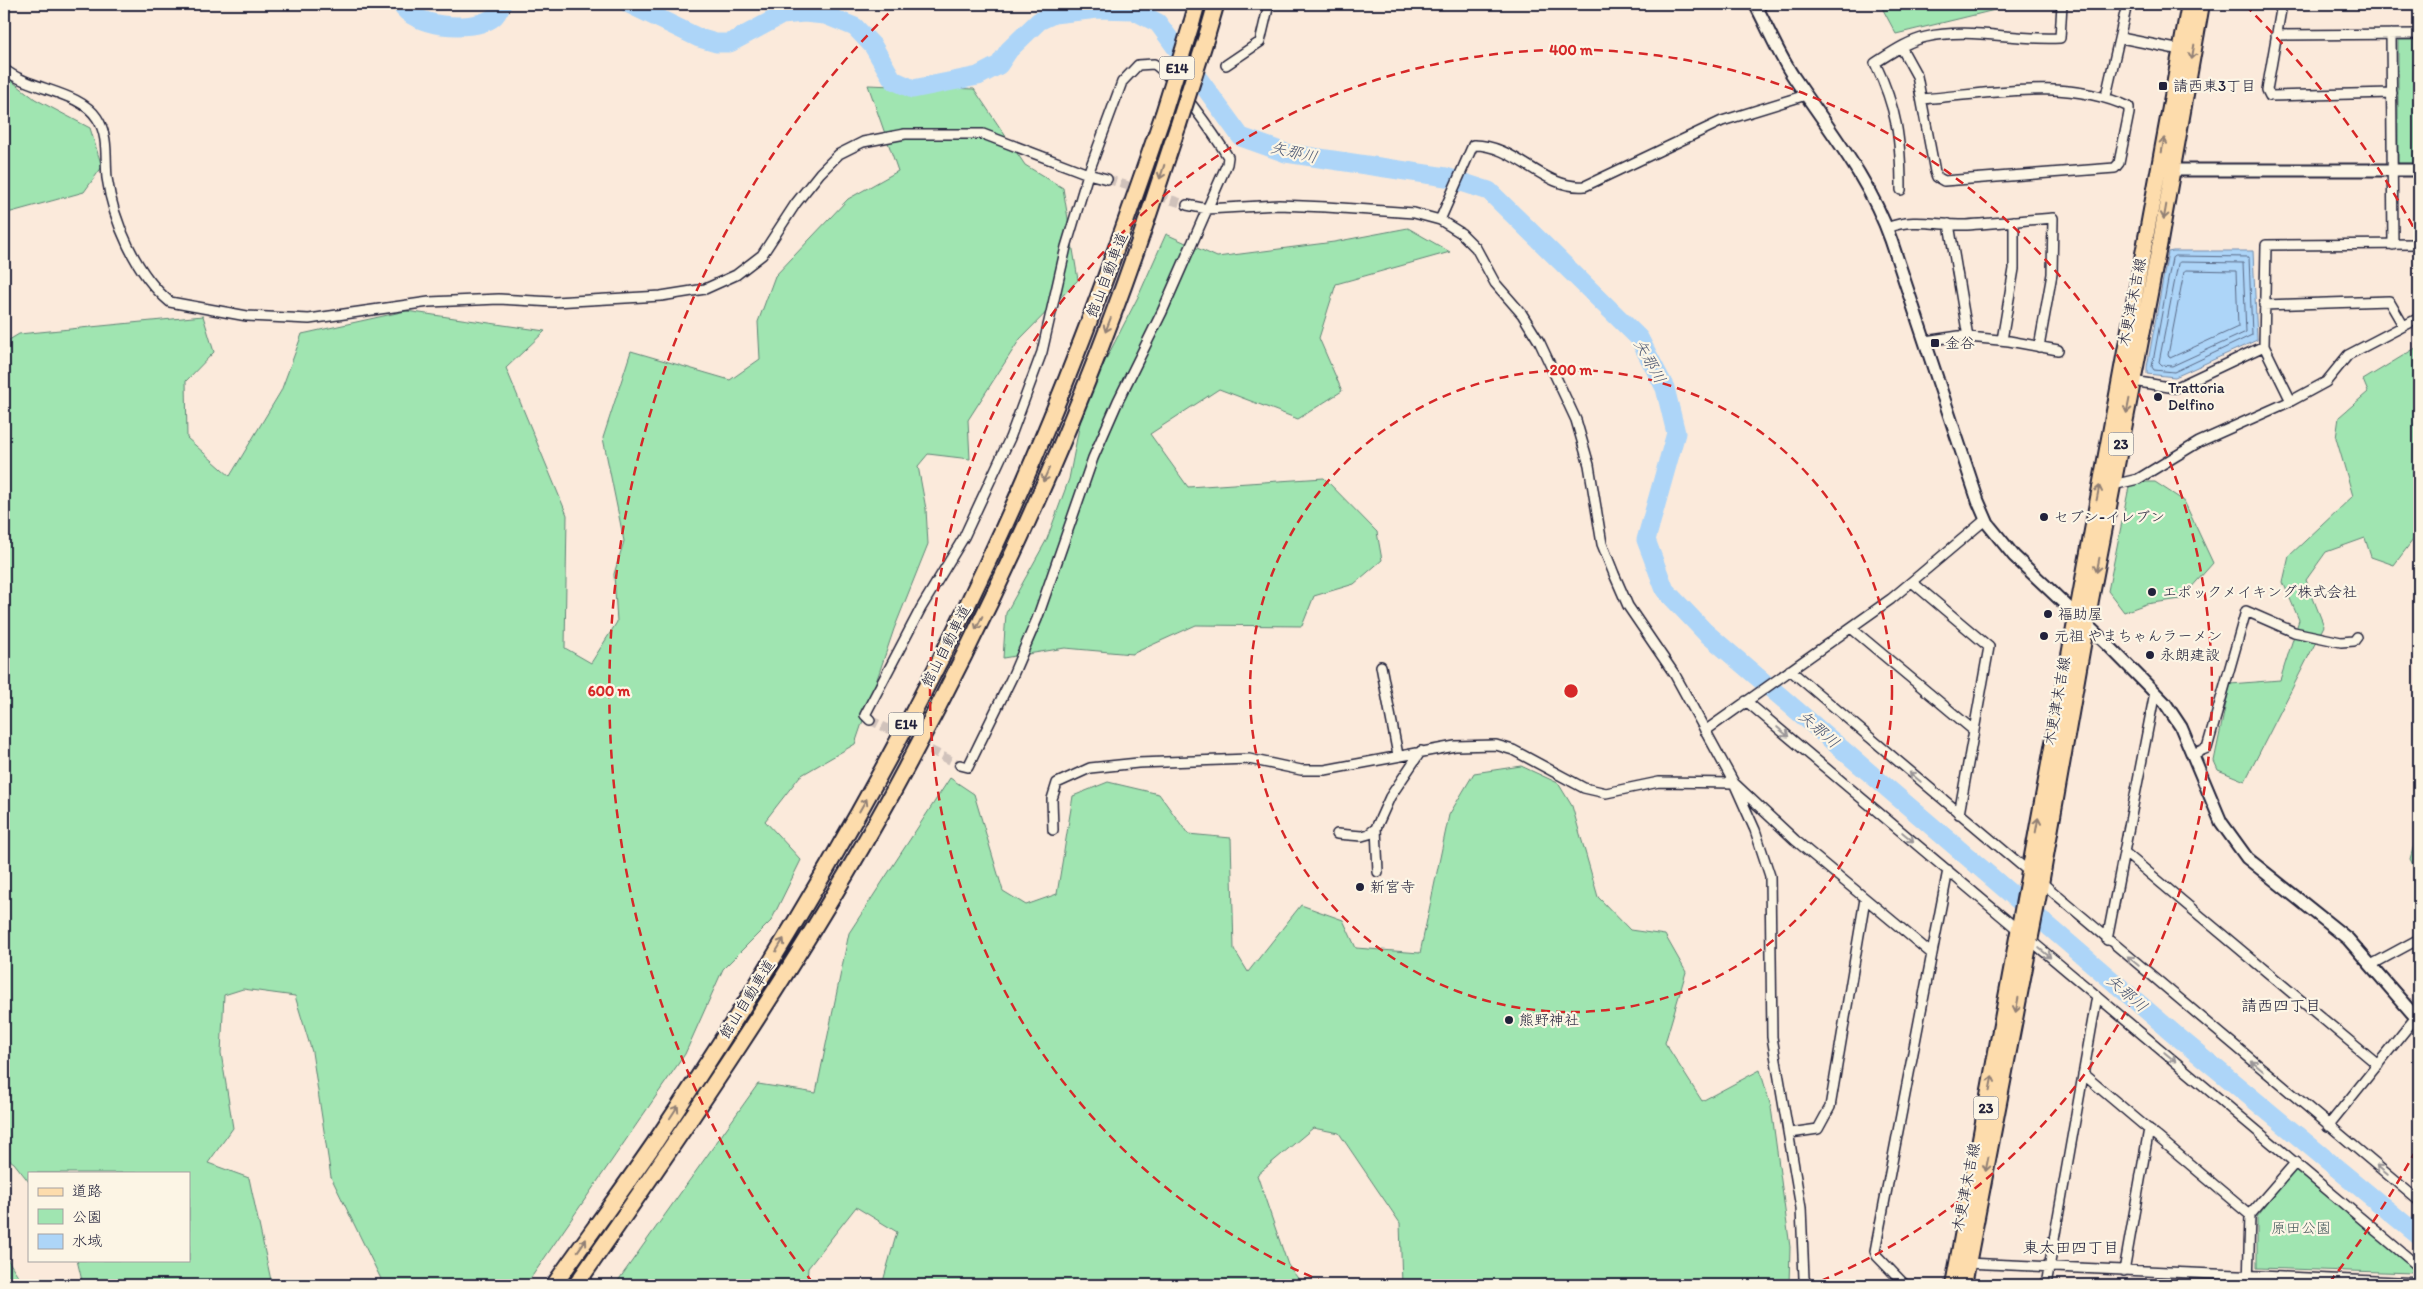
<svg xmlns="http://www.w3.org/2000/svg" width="2423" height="1289" font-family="Itim,'Klee One',sans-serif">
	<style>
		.green { fill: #a0e5b1; stroke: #618476 }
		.water { fill: #add5f8; stroke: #758dac }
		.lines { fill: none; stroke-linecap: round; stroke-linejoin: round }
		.shore { stroke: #5a6a87; stroke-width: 1 }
		.river { stroke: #add5f8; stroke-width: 19 }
		.street-tunnel { stroke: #d0c2bb; stroke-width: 9; stroke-dasharray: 9 4.5; stroke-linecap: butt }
		.street-casing { stroke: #22223b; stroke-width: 12 }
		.secondary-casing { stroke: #22223b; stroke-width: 15 }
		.primary-casing { stroke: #22223b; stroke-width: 18 }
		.highway-casing { stroke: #22223b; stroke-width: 19 }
		.street { stroke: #fcf5e5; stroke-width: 9 }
		.secondary { stroke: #fcf5e5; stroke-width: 11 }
		.primary { stroke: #fddcac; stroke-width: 14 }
		.highway { stroke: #fddcac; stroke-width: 15 }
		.highway-bridge-casing { stroke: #22223b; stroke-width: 19; stroke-linecap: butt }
		.highway-bridge { stroke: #fddcac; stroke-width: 15 }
		.oneway { stroke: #907f74 }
		.oneway2 { stroke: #9a9698 }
		.ring { fill: none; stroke: #d62828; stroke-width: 2.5; stroke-dasharray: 9 6 }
		.poi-dot { fill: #22223b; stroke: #fcf5e5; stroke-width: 2 }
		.labels { text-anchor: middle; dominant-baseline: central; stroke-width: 4.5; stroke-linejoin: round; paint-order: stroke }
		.shield { fill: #fcf5e5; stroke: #63616e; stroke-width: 1 }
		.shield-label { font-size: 14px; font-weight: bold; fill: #22223b }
		.poi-label { font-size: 15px; fill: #22223b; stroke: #fcf5e5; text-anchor: start }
		.street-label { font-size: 15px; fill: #22223b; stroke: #fcf5e5 }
		.park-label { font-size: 15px; fill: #485c5e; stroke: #fcf5e5 }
		.water-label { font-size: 16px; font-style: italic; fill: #4c5874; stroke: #fcf5e5 }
		.neighbourhood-label { font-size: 16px; fill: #22223b; stroke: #fcf5e5 }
		.centre { fill: #d62828; stroke: #fcf5e5; stroke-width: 2.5 }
		.ring-label { font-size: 15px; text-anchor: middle; font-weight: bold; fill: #d62828; stroke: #fcf5e5; stroke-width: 4.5; stroke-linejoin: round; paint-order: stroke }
	</style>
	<rect width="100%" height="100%" fill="#fbeadb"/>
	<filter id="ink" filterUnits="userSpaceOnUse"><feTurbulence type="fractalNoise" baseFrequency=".02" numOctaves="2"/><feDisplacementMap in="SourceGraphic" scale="10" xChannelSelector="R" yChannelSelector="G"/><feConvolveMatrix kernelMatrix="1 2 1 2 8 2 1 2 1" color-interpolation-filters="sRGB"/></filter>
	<g filter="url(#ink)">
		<path class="green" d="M1880,4H1999V9L1896,34Z
			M2398,40H2419V164H2398Z
			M4,75L35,99L90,128L102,167L84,192L4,214Z
			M868,85L974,89L1025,165L1063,188L1078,280L1020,339L968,420L970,459L928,454L918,466L926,509L928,544L894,629L855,744L800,776L765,821L801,860L771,921L723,969L685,1054L526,1285H378L381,1279L331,1177L312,1052L295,996L243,989L224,995L221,1053L233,1128L208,1163L249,1178L272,1285H83L77,1260H189V1173H29V1182L14,1163L4,1156V343L19,334L203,316L214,352L186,381L187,438L230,476L281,391L302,334L406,311L545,331L506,368L567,515L565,648L591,663L617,622L614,574L624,541L603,438L631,351L730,380L760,359L758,322L775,276L848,199L898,171Z
			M1408,228L1450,252L1336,284L1319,338L1342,391L1298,419L1219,389L1150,434L1188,487L1324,478L1377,532L1382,560L1354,584L1314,596L1302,626L1196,625L1132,654L1065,648L1003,658L1006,613L1047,539L1069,479L1084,402L1138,297L1166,234L1217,257L1334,242Z
			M2419,346V532L2394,565L2371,557L2365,538L2326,552L2306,580L2324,626L2245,781L2218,770L2214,761L2230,684L2280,680L2299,620L2283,582L2289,556L2353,496L2336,438L2339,417L2368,392L2363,380Z
			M2130,482H2155L2184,501L2213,563L2181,599L2146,604L2124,612L2108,591Z
			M1521,766L1558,783L1572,806L1598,897L1630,930L1665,935L1686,972L1665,1043L1702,1101L1760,1070L1771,1107L1790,1247L1789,1285H1402L1400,1223L1339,1133L1313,1128L1257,1175L1288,1265L1303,1285H882L897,1232L856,1207L808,1268L807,1285H615L758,1084L816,1093L849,933L950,778L974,794L1003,891L1026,905L1057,894L1073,796L1108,782L1159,794L1188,834L1231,838L1234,949L1248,972L1301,905L1343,920L1356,948L1420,953L1449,815L1474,773Z
			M2419,827V876L2410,859Z
			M2294,1170L2299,1171L2415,1270L2413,1273L2257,1268V1217Z
			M4,1254L24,1285H4Z"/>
		<path class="water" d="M2173,251H2253L2257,340L2175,377L2147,374V367L2168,252Z"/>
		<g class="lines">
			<path class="shore" d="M2175,256L2249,257L2252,335L2174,372L2154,370L2152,367L2172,258Z
				M2180,262L2243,263L2246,332L2172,366L2162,365L2159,362L2178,264Z
				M2186,270L2236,271L2238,327L2170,358L2168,355L2184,272Z"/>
			<path class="river" d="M401,4C413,27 469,32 491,19C497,16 499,9 502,4
				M629,4L699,38L716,43H730L782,15L804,13L825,15L855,27L873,46L893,80L913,89L978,76L999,65L1009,50L1039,21L1054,14L1098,9L1133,10L1158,23L1241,137L1286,153L1446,177L1489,191L1639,338L1665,388L1676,433L1646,540L1665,590L1705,632L2178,1037L2419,1236"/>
			<path class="street-tunnel" d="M1107,179L1187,205
				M870,720L960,765"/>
			<defs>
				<path id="street" d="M2282,4L2267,90L2270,96L2392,93
					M2391,34L2393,245
					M2276,35L2419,34
					M2121,38L2181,50
					M1901,47L1917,76L1935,172L1937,177L1944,181L2115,168L2119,163L2129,113V107C2065,77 1990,94 1922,99
					M1226,65L1260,42L1269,4
					M4,69C29,90 80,91 97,118C109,136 105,158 107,178C113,221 136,274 170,302L247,316L309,319L429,302L499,299L554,302L661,296L705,289L736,275L762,255L796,203L820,173L839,154L863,142L905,134H983L1088,174L1107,179
					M2106,96L2127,4
					M1901,190C1901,139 1897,109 1875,63C1891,53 1908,41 1926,37C1970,27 2015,41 2060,38L2062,4
					M1187,205L1207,209L1279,205L1326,207L1414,213L1440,220L1461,233L1476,248L1495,283L1522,314L1540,343L1576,420L1589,465L1602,544L1614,574L1628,606L1675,675L1734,783L1755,830L1770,876L1772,1037L1801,1208L1804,1278L1807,1285
					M1440,220L1473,145C1516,144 1543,190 1585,186L1722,121L1806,95
					M1949,224L1968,337
					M1887,228C1913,217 1940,226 1967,225C1996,223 2025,220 2053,218L2052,274L2039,347
					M2264,305L2389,301L2403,325
					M2002,340L2014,269V221
					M1925,341L1959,336L2009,341L2058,350
					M2264,346L2291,401
					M2133,381L2175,388L2264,346L2266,245L2419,244
					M2113,485L2138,479L2199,442L2291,401L2326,382L2348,355L2419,318
					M1912,582L1989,647L1959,814
					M1851,628L1973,730
					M1381,666L1398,755
					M1790,670L2419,1201
					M1746,701L2419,1267
					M870,720L865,715L921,608L964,537L1010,438L1042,352L1066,247L1088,174L1122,82L1138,65L1154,64C1173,76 1215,135 1228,157L1227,164L1162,312L1118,401L1093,458L1037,619L1012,677L968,767L960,765
					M1705,731L1891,599L1985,520
					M2193,754L2207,748L2246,611L2294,632L2341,642L2354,641L2357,637
					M1376,828L1378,872
					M1053,830L1052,799L1057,783L1090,768L1138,763L1249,759L1301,770H1325L1455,746L1496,745L1513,750L1584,788L1606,793L1659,782L1734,783L1795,840L1932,954
					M1337,834L1362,836L1369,834L1376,828L1390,797L1421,751
					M2124,852L2378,1065
					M2107,940L2155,692
					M2371,965L2419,939
					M2083,1074L2250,1215
					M2328,1126L2416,1017
					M1790,1133L1818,1129L1830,1107L1865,899
					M1965,1263L2419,1283
					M2124,1271L2149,1129
					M1905,1285L1877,1256L1875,1251L1948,870
					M2046,1285L2097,996
					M2248,1285L2250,1215L2296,1162"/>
				<path id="secondary" d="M1755,4C1768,28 1779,56 1795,79C1830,131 1870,180 1891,240L1978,501L1988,524L2014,556L2107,644L2165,703L2181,727L2221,822L2247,858L2348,939L2419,1021
					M2166,170H2419"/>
				<path id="primary" d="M1953,1285L2189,4
					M1964,1285L2041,884L2091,600L2159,247L2202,4"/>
				<path id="highway" d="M1192,22L1197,4
					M1207,35L1216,4
					M554,1285C587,1238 621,1192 654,1144C780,956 896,760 991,555C1058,412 1112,264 1163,115
					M576,1285C688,1125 799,963 893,792C987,619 1071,437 1136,251C1151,209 1164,167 1178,126"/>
			</defs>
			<use href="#street" class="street-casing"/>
			<use href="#secondary" class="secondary-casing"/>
			<use href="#primary" class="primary-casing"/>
			<use href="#highway" class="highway-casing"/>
			<use href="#street" class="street"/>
			<use href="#secondary" class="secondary"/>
			<use href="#primary" class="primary"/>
			<use href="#highway" class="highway"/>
			<defs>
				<path id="highway-bridge" d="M1163,115L1192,22
					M1178,126L1207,35"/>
			</defs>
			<use href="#highway-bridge" class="highway-bridge-casing"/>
			<use href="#highway-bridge" class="highway-bridge"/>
		</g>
		<defs><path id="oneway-shaft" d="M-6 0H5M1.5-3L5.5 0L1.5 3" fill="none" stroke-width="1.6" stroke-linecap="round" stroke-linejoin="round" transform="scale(1.25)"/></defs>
		<g class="oneway">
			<use href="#oneway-shaft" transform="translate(2193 52) rotate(100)"/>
			<use href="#oneway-shaft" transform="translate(2163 145) rotate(-80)"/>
			<use href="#oneway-shaft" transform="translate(1162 172) rotate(108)"/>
			<use href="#oneway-shaft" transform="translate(2165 212) rotate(100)"/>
			<use href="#oneway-shaft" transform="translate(1108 325) rotate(111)"/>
			<use href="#oneway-shaft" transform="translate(2128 406) rotate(101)"/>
			<use href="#oneway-shaft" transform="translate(1046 475) rotate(114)"/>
			<use href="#oneway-shaft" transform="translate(2098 493) rotate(-79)"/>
			<use href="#oneway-shaft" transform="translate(2098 565) rotate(101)"/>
			<use href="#oneway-shaft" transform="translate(979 623) rotate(116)"/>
			<use href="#oneway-shaft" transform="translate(863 805) rotate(-60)"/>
			<use href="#oneway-shaft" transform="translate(2037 825) rotate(-80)"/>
			<use href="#oneway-shaft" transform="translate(780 945) rotate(-59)"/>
			<use href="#oneway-shaft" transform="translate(2017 1005) rotate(101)"/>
			<use href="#oneway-shaft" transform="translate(1991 1083) rotate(-79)"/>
			<use href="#oneway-shaft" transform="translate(674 1112) rotate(-57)"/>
			<use href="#oneway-shaft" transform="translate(1987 1164) rotate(101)"/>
			<use href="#oneway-shaft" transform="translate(582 1245) rotate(-55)"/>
		</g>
		<g class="oneway2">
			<use href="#oneway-shaft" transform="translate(1783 732) rotate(40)"/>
			<use href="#oneway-shaft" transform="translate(1915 777) rotate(-140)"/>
			<use href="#oneway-shaft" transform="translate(1908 837) rotate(40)"/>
			<use href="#oneway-shaft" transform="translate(2045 953) rotate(40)"/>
			<use href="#oneway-shaft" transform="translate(2133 961) rotate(-140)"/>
			<use href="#oneway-shaft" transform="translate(2170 1057) rotate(40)"/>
			<use href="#oneway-shaft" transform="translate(2257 1066) rotate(-140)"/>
			<use href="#oneway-shaft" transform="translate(2382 1170) rotate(-140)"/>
		</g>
	</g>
	<g class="ring">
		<circle cx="1571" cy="691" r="321"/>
		<path d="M1326 1283A641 641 0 1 1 1816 1283"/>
		<path d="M2416 1150A962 962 0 0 1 2329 1283M813 1283A962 962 0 0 1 897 5M2245 5A962 962 0 0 1 2416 232"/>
	</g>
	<g class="poi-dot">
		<rect x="2158" y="81" width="10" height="10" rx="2.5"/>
		<rect x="1930" y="338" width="10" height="10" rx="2.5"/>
		<circle cx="2158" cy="397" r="5"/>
		<circle cx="2044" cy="517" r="5"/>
		<circle cx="2152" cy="592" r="5"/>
		<circle cx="2048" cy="614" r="5"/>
		<circle cx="2044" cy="636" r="5"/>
		<circle cx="2150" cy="655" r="5"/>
		<circle cx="1360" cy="887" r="5"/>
		<circle cx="1509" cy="1020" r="5"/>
	</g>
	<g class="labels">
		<g class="shield">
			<rect x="1159.5" y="56.5" width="35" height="23" rx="4"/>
			<rect x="2108.5" y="432.5" width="25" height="23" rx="4"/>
			<rect x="888.5" y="712.5" width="35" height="23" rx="4"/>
			<rect x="1973.5" y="1096.5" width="25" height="23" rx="4"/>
		</g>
		<g class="shield-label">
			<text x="1177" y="68">E14</text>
			<text x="2121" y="444">23</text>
			<text x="906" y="724">E14</text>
			<text x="1986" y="1108">23</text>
		</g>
		<g class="poi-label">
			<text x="2173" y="86">請西東3丁目</text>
			<text x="1945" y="343">金谷</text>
			<text x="2168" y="388">Trattoria<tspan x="2168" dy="17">Delfino</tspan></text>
			<text x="2054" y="517">セブン-イレブン</text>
			<text x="2162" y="592">エポックメイキング株式会社</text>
			<text x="2058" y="614">福助屋</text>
			<text x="2054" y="636">元祖 やまちゃんラーメン</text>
			<text x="2160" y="655">永朗建設</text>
			<text x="1370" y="887">新宮寺</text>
			<text x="1519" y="1020">熊野神社</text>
		</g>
		<g class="street-label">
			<text transform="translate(1107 275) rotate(-69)">館山自動車道</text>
			<text transform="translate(2132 302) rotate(-79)">木更津末吉線</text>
			<text transform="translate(946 646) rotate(-63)">館山自動車道</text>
			<text transform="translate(2057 701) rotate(-80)">木更津末吉線</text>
			<text transform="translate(747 999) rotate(-58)">館山自動車道</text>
			<text transform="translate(1966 1187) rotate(-79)">木更津末吉線</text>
		</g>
		<g class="park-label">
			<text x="2301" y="1228">原田公園</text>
		</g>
		<g class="water-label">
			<text transform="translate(1294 152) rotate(13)">矢那川</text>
			<text transform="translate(1650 361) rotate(61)">矢那川</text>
			<text transform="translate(1819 729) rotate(41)">矢那川</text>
			<text transform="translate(2127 993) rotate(41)">矢那川</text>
		</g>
		<g class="neighbourhood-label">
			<text x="2281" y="1005">請西四丁目</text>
			<text x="2071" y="1247">東太田四丁目</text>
		</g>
	</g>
	<circle cx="1571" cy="691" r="8" class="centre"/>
	<g class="ring-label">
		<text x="1571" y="55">400 m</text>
		<text x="1571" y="375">200 m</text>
		<text x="609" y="696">600 m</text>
	</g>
	<rect width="2423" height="1289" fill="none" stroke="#fcf5e5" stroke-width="20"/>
	<rect x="10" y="10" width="2403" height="1269" fill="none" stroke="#22223b" stroke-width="2" filter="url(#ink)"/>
	<rect x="28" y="1172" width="162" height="90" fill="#fcf5e5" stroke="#a5a1a1"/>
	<rect x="38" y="1188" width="25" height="8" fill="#fddcac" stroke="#a5a1a1"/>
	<text x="72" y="1196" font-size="15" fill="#22223b">道路</text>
	<rect x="38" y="1209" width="25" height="15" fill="#a0e5b1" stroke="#a5a1a1"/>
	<text x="72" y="1222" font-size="15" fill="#22223b">公園</text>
	<rect x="38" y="1234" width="25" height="15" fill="#add5f8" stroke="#a5a1a1"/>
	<text x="72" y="1246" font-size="15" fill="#22223b">水域</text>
</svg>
